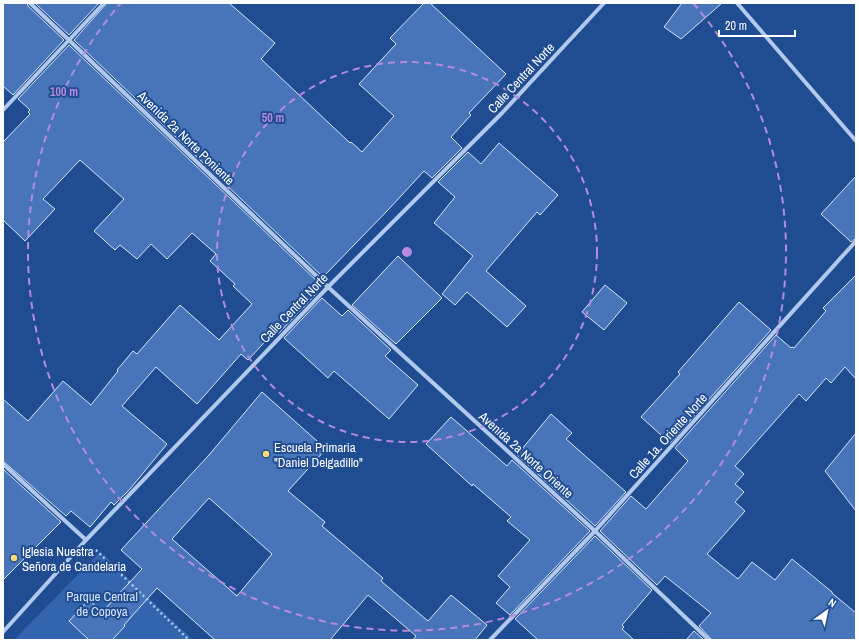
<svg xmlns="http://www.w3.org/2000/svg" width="859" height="643" font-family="'Archivo Narrow',sans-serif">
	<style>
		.green { fill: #3365af }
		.building { fill: #4875b9; stroke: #d7e5fa; fill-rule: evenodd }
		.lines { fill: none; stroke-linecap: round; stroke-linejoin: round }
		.path { stroke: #b1c9ed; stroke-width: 2.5; stroke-dasharray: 2 3; stroke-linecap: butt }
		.street { stroke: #b1c9ed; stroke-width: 4 }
		.ring { fill: none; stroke: #b68bdc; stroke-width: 2; stroke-dasharray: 7 5 }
		.poi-dot { fill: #fbda72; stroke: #204c92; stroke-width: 1.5 }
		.labels { text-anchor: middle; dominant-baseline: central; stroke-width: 4; stroke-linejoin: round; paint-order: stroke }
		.street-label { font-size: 13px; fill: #fff; stroke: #204c92 }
		.poi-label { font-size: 13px; fill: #fff; stroke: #204c92; text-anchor: start }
		.park-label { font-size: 13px; fill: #d7e5fa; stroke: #204c92 }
		.centre { fill: #b68bdc; stroke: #204c92; stroke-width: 2 }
		.ring-label { font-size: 12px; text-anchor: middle; font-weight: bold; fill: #b68bdc; stroke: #204c92; stroke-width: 4; stroke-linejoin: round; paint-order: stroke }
	</style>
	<rect width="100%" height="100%" fill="#204c92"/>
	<path class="green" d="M100,552L193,640H14Z"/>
	<path class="building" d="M3,3H27L28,6L64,40L13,95L3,86Z
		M35,3H99L69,35Z
		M107,3H229L275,43L261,59L350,143L351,142L362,152L394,116L359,84L396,44L390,38L424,3H430L506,74L469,113L471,115L451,137L462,148L432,178L424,171L388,210L323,277L74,40Z
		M682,3H722L681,39L664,27Z
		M69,45L318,282L313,289L317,293L278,334L275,331L248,360L241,354L197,404L156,367L122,406L167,444L130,489L114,505L111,502L90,527L71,511L66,516L3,461V399L28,421L63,381L91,405L118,371L117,370L133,351L137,354L180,305L219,340L252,304L233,286L235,284L210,261L216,254L192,233L167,259L151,244L137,259L120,245L115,250L94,231L124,199L80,160L43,199L55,209L25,241L3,220V142L30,114L28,112L30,110L18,99Z
		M499,143L558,195L540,215L537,212L486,271L526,306L507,327L467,292L455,305L442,294L473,256L434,223L455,197L438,182L468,152L481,164Z
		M856,176V238L851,242L821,214Z
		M398,256L442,298L396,344L352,305Z
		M856,275V379L845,367L831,383L826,378L806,401L799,394L735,466L744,474L735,484L744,492L735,502L745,511L707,554L738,579L752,562L775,580L792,559L832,592V593L856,613V640H712L699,626L711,613L665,576L657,585L600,531L631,496L646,509L688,461L675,448L776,335L791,348L792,347L794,348L826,311L823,308Z
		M605,285L627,303L604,330L582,312Z
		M322,298L342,316L348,310L391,350L385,356L418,385L389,419L334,371L328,378L284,338Z
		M739,302L771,330L670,443L641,417L680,374L678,372Z
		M262,392L326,449L288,491L325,522L322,526L383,578L381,581L428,621L451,595L487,625L475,640H413L416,636L368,595L330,640H215L157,588L124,625L125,626L112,640H89L69,621L89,600L102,612L142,569L121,550L209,455ZM209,498L272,554L237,596L172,539Z
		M551,414L572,433L566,439L626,492L595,526L517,455Z
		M451,417L507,466L512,460L590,531L510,615L496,603L510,587L498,576L530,540L507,521L511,517L473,484L472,486L426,444Z
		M856,433V511L825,471Z
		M3,469L61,522L3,580Z
		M595,536L652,590L622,625L624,627L622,629L634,640H538L515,619Z
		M694,631L704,640H686Z"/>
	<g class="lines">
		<path class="path" d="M96,550L189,640"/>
		<path class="street" d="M30,3L328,287L595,531L709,640
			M737,3L856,141
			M3,110L104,3
			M3,464L86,540
			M3,632L86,540L328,287L502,113L604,3
			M490,640L595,531L856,241"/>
	</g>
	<g class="ring">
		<circle cx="407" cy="252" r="190"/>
		<path d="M693 3A379 379 0 1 1 121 3"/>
	</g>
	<g class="poi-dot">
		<circle cx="266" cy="454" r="4"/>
		<circle cx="14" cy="558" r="4"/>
	</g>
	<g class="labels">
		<g class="street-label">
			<text transform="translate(521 78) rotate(-47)">Calle Central Norte</text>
			<text transform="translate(186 138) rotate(44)">Avenida 2a Norte Poniente</text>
			<text transform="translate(294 308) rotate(-46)">Calle Central Norte</text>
			<text transform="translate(668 436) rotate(-48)">Calle 1a. Oriente Norte</text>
			<text transform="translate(526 455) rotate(42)">Avenida 2a Norte Oriente</text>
		</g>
		<g class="poi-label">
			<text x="274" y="447">Escuela Primaria<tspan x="274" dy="15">"Daniel Delgadillo"</tspan></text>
			<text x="22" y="551">Iglesia Nuestra<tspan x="22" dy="15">Señora de Candelaria</tspan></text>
		</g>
		<g class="park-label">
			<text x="102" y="596">Parque Central<tspan x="102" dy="15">de Copoya</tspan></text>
		</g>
	</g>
	<circle cx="407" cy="252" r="6" class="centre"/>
	<g class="ring-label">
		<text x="64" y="96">100 m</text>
		<text x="273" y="122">50 m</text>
	</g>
	<rect width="859" height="643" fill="none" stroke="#ffffff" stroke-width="8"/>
	<g transform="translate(827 611) rotate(33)" stroke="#204c92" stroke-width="3" paint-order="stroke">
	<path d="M0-3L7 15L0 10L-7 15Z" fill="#ffffff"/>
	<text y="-6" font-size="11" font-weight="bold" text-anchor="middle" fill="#ffffff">N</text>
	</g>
	<path d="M719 30v6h76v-6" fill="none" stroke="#ffffff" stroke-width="2"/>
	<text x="725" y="30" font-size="12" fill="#ffffff" stroke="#204c92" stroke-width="3" paint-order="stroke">20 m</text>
</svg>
